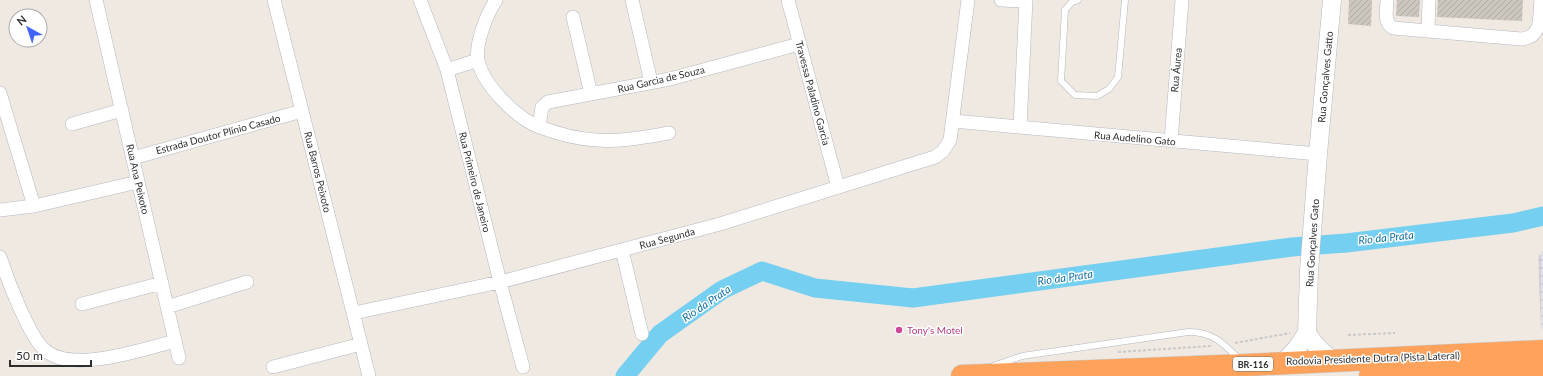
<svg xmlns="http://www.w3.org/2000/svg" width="1543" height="376" font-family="Lato,sans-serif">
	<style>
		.industrial { fill: url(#industrial-grid) }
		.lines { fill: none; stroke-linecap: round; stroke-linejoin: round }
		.river { stroke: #75cff0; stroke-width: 19 }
		.building { fill: url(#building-hatch) }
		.lane-casing { stroke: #b4b7c1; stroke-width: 7 }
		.street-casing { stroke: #b4b7c1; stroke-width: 14 }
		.secondary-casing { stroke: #b4b7c1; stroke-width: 19 }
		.highway-casing { stroke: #c9c9c9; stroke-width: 23 }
		.path { stroke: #c9c9c9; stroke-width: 2; stroke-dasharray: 3 2; stroke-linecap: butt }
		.lane { stroke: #fff; stroke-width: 6 }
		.street { stroke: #fff; stroke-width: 13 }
		.secondary { stroke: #fff; stroke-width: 18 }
		.highway { stroke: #ffa35c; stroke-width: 22 }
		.hotel-dot { fill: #d1479c; stroke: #fff; stroke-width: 1.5 }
		.labels { text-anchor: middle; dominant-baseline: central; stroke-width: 3; stroke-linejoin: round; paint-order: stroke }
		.shield { fill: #fff; stroke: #6d6d6d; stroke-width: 1 }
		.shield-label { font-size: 9px; font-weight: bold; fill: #2e2e2e }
		.street-label { font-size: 10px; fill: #2e2e2e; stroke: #fff }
		.hotel-label { font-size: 10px; fill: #b23c85; stroke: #fff; text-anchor: start }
		.water-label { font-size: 11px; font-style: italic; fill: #0d6fa3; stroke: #fff }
	</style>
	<defs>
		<pattern id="industrial-grid" width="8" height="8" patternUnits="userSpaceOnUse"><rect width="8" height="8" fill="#e3e1e8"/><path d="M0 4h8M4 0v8" fill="none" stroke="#c3c1c7"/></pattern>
		<pattern id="building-hatch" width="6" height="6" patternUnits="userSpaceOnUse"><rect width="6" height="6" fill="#cbc7bf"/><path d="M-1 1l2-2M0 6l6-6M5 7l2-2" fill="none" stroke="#afaba4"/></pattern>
	</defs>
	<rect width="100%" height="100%" fill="#efe9e1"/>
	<path class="industrial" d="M1543,251V329H1541L1538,257Z"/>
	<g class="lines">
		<path class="river" d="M625,376L660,334L722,290L762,271L815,288L913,298L1292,247L1346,243L1513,223L1543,216"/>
	</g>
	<path class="building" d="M1349,0H1372L1371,26L1348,24Z
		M1397,0H1420L1419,17L1396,16Z
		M1438,0H1523L1522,21L1437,17Z"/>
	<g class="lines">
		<defs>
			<path id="lane" d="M1078,0L1072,2L1065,10L1061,81L1075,95L1097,96L1109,89L1118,77L1125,0
				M993,366L1022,356L1188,332C1212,331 1224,344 1240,360"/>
			<path id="street" d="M96,0L179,358
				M274,0L369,376
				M420,0L447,70L500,282L523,367
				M496,0C487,14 475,43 478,60C483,85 517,119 540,127C558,134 578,139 596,140C620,142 645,137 669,133
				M632,0L651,82
				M788,0L838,187
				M1001,0L1025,1
				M1387,0C1387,10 1383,22 1393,28L1521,39C1543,37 1539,17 1541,0
				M573,17L591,94
				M1428,30L1429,0
				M447,70L478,60
				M0,93L34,206L138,182
				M953,121L1318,154
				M72,124L122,110
				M539,127L542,107L548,102L670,79L799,44
				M1020,127L1026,0
				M1171,141L1182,0
				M133,158L302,111
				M0,210L34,206
				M622,250L642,334
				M0,257C7,278 29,337 45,350C71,374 144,349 175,341
				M82,304L162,283
				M167,307L247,282
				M354,313L500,282L720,224L935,157L943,151L950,140L968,0
				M273,367L361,344"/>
			<path id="secondary" d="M1307,333C1314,345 1322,353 1334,361
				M1284,362L1297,348L1307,333L1309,271L1318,154L1332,0"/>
			<path id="highway" d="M962,376L1246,365L1543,351
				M1370,376L1543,367"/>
		</defs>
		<use href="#lane" class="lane-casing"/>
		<use href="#street" class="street-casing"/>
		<use href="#secondary" class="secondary-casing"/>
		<use href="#highway" class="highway-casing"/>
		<path class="path" d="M1348,335L1395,333
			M1235,343L1290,333
			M1118,352L1211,346"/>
		<use href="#lane" class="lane"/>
		<use href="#street" class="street"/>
		<use href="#secondary" class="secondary"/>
		<use href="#highway" class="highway"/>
	</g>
	<circle class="hotel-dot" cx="899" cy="330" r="4"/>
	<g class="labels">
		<rect class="shield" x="1233" y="357" width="40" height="14" rx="3"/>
		<g class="shield-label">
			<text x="1253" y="364">BR-116</text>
		</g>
		<g class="street-label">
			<text transform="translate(1176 70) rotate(-85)">Rua Áurea</text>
			<text transform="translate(1325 77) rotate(-85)">Rua Gonçalves Gatto</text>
			<text transform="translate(661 79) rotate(-13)">Rua Garcia de Souza</text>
			<text transform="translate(813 93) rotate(75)">Travessa Paladino Garcia</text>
			<text transform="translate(218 134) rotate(-15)">Estrada Doutor Plínio Casado</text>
			<text transform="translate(1135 138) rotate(5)">Rua Audelino Gato</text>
			<text transform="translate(318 172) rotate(76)">Rua Barros Peixoto</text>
			<text transform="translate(138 179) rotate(77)">Rua Ana Peixoto</text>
			<text transform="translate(475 182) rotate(76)">Rua Primeiro de Janeiro</text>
			<text transform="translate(667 238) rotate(-15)">Rua Segunda</text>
			<text transform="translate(1312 243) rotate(-86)">Rua Gonçalves Gato</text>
			<text transform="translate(1373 358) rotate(-2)">Rodovia Presidente Dutra (Pista Lateral)</text>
		</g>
		<g class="hotel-label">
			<text x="907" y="330">Tony's Motel</text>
		</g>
		<g class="water-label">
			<text transform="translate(1386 237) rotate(-6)">Rio da Prata</text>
			<text transform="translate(1065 277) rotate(-8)">Rio da Prata</text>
			<text transform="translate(706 303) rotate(-34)">Rio da Prata</text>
		</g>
	</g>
	<g transform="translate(28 28) rotate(320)"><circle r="19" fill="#ffffff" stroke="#ababab"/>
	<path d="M0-3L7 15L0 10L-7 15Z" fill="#4264fb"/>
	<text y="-6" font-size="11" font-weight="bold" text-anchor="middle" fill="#2e2e2e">N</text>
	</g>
	<path d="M10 360v6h81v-6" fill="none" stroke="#2e2e2e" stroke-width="2"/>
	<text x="16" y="360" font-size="12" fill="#2e2e2e" stroke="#ffffff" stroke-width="3" paint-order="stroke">50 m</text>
</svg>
